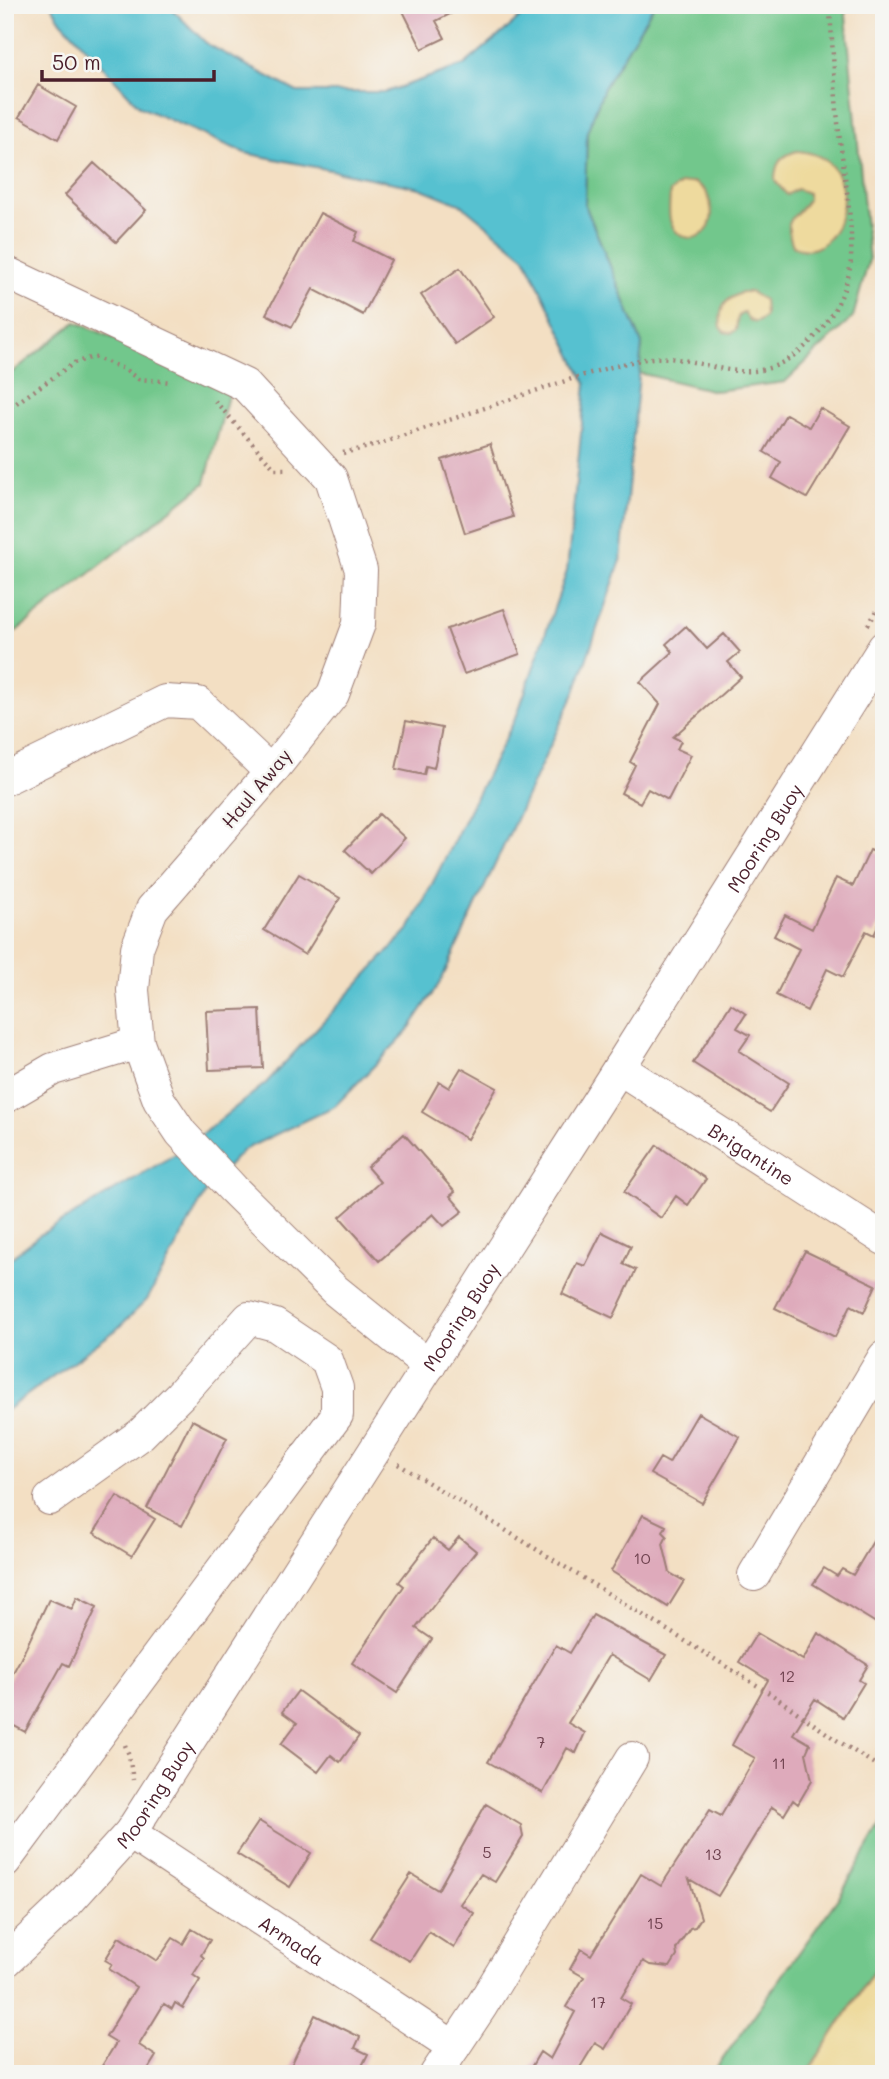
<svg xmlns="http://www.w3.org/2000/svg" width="889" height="2079" font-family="Mali,sans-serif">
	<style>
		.green { fill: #72c78c; stroke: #5e735c; stroke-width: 2 }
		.sand { fill: #eeda9e; stroke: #9c7c64; stroke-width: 2 }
		.water { fill: #56c1d0; stroke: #50707e; stroke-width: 2 }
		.building { fill: #deaabb }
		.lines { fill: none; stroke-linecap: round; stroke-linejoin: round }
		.minor-casing { stroke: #9e7f77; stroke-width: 34 }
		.path { stroke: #9e7f77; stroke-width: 4.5; stroke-dasharray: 2 5; stroke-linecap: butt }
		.minor { stroke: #fff; stroke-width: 32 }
		.labels { text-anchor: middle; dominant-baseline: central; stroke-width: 5; stroke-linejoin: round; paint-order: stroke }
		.number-label { font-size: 16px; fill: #6f424f }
		.street-label { font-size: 19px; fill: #4a1f2b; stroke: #f6f6f2 }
	</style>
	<rect width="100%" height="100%" fill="#f6f6f2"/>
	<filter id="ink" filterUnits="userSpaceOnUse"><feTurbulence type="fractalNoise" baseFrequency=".0143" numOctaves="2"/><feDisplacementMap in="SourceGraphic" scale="14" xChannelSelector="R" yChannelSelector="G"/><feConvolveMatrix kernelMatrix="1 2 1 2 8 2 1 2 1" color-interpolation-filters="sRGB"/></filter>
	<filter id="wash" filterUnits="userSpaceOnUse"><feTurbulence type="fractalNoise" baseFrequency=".00686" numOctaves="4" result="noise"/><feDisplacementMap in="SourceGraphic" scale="28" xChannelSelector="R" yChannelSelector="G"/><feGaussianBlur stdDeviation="1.57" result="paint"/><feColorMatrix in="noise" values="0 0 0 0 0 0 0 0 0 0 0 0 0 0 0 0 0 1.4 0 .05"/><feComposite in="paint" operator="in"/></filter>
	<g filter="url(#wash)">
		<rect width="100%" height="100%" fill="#f3dfc3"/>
		<path class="green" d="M654,5H845L869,260L853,317L785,382L715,391L639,373L642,344L585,205L587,132L604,88Z
			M76,322L230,388L205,483L5,640V378Z
			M884,1820V1955L807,2074H712L841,1894Z"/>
		<path class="sand" d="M797,151C874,156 841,271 793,246C782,217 794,220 808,200V193L797,189L787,195L775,181C775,164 780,156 797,151Z
			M693,182C703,187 707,191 710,202C721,241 678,250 670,220C668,212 670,201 670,192L681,184Z
			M742,292H750L764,300L765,316C756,326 750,323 744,313C735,315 738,323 736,330L731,333L724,332L721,327C718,307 725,300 742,292Z
			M884,1956V2074H807Z"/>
		<path class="water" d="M51,5H168L207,44L297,92H386L464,65L514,23L532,5H654L604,88L587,132L585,205L642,344L621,560L575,692L441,981L406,1033L335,1106L243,1150L209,1186L147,1300L116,1330L5,1411V1263L38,1236L182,1150L266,1083L410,928L517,715L567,571L586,384L525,257L462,205L420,188L245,153L140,107L61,21Z"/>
		<g id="blocks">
			<path class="building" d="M400,5H468L436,21L445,38L422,49Z
				M38,85L76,107L58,139L19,117Z
				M94,163L146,210L116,242L65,195Z
				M320,213L358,232L354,241L391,260L363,315L313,289L292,327L266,314Z
				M460,268L494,317L455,344L421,295Z
				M820,408L850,426L807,498L772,478L781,462L764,452L786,414L809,427Z
				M490,444L513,517L465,533L442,460Z
				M504,609L520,654L464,674L447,629Z
				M686,626L707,649L724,634L740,652L728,662L741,677L673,737L681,741L677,749L691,755L668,800L648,789L640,803L621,793L635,765L630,762L660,704L640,682L673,652L666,644Z
				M406,721L442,728L434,768L426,766L424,775L396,769Z
				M379,814L405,838L371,874L345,850Z
				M870,850L884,856V914L874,935L866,931L843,977L827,969L807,1011L776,995L799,949L774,936L785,915L812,929L836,878L853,886Z
				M299,874L340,898L305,955L264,930Z
				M731,1004L746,1014L737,1028L750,1035L739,1051L789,1083L770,1112L693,1063Z
				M260,1009L263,1068L209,1070L206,1011Z
				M461,1068L497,1088L467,1139L422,1112L439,1082L449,1088Z
				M404,1134L455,1192L450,1196L463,1211L444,1226L433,1214L379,1261L340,1217L380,1182L367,1167Z
				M657,1145L706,1179L688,1205L676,1196L661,1218L624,1192Z
				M602,1232L631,1246L623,1264L636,1270L613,1318L562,1294L577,1263L585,1266Z
				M805,1251L876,1285L864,1312L851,1305L835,1337L775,1308Z
				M698,1413L740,1437L702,1503L650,1474L660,1458L669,1463Z
				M192,1420L227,1438L182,1526L147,1508Z
				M117,1496L155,1519L132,1556L94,1533Z
				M643,1515L666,1526L663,1532L667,1536L663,1544L670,1573L684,1581L668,1607L611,1571Z
				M884,1523V1628L813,1584L824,1568L837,1576L842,1569L853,1575Z
				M459,1537L476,1551L416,1628L432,1639L397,1693L352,1663L404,1586L399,1582L433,1538L448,1550Z
				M77,1597L97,1607L69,1666L63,1663L25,1732L5,1721V1680H9L21,1658L49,1599L72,1609Z
				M593,1615L666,1655L651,1680L609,1655L568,1723L585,1733L576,1753L567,1748L543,1793L488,1762L556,1645L570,1653Z
				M757,1633L803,1660L818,1633L868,1665L859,1680L864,1683L843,1717L815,1699L793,1734L810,1744L806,1753L812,1780L798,1804L793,1800L784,1815L772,1807L718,1896L689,1879L701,1918L695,1927L690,1928L676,1949L677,1956L670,1967L650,1965L643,1961L621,1998L631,2004L605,2049L595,2043L576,2074H527L540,2052L550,2059L575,2012L566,2007L584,1977L570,1969L581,1949L591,1955L641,1874L661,1886L710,1810L721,1816L755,1758L732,1745L768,1680L739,1662Z
				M298,1691L359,1736L340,1762L331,1755L318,1772L281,1744L297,1723L282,1712Z
				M486,1804L521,1825L523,1837L495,1882L481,1874L460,1904L474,1913L454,1948L429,1932L410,1961L370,1938L411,1874L438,1890Z
				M259,1821L311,1853L290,1887L237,1854Z
				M192,1929L210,1940L201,1955L204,1958L193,1975L200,1980L183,2008L175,2003L172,2009L164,2004L139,2045L156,2056L145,2074H97L116,2043L106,2037L136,1987L109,1969L112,1964L105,1960L119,1937L157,1961L173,1938L183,1944Z
				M315,2015L360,2037L355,2048L368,2054L358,2074H287Z"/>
		</g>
	</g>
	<g filter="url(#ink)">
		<use href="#blocks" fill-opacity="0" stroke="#9e7f77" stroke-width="2"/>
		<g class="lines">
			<defs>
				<g id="minor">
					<path d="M5,272L245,385L331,478L361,570L359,624L333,694L271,772L152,909L137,948L133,990L138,1043L159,1100L181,1133L233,1189L335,1290L429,1366"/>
					<path d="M5,779L165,701L198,703L271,772"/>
					<path id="s1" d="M619,1068L884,1239"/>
					<path d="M5,1097L53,1069L138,1043"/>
					<path d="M754,1575L884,1357"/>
					<path id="s2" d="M130,1833L454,2047"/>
					<path d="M5,1861L337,1415V1388L327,1360L275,1325L249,1318L180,1395L141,1434L50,1499"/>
					<path id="s3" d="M5,1962L66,1904L130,1833L619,1068L884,647"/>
					<path d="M436,2074L482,2005L632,1758"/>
				</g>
			</defs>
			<use href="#minor" class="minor-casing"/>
			<path class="path" d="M215,401L275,469H288
				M5,411L74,363L93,357L124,369L138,379L172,382
				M343,453L373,446C423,429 473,412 523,395C563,382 604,367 645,359C688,351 725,381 769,368C811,355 848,302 851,259C853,220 844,173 839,133C835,93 833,52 830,12L827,5
				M868,625L884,600
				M398,1464L771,1694L835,1739L884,1770
				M125,1745L129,1755L133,1780"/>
			<use href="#minor" class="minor"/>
		</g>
	</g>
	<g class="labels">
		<g class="number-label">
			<text x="642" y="1557">10</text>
			<text x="787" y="1675">12</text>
			<text x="541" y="1741">7</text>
			<text x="779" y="1762">11</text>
			<text x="487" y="1851">5</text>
			<text x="713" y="1853">13</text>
			<text x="655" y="1922">15</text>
			<text x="598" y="2001">17</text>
		</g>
		<g class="street-label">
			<text transform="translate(256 788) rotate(-50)">Haul Away</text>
			<text stroke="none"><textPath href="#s3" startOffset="1360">Mooring Buoy</textPath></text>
			<text stroke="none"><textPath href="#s1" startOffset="158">Brigantine</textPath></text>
			<text stroke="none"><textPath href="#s3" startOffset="793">Mooring Buoy</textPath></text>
			<text stroke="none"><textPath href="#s3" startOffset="226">Mooring Buoy</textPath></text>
			<text stroke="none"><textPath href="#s2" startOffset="194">Armada</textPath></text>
		</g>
	</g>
	<rect width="889" height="2079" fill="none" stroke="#f6f6f2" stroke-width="28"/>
	<path d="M42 70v10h172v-10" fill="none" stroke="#4a1f2b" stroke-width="3.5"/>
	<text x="52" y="70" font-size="21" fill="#4a1f2b" stroke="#f6f6f2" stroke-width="5" paint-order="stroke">50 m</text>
</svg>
